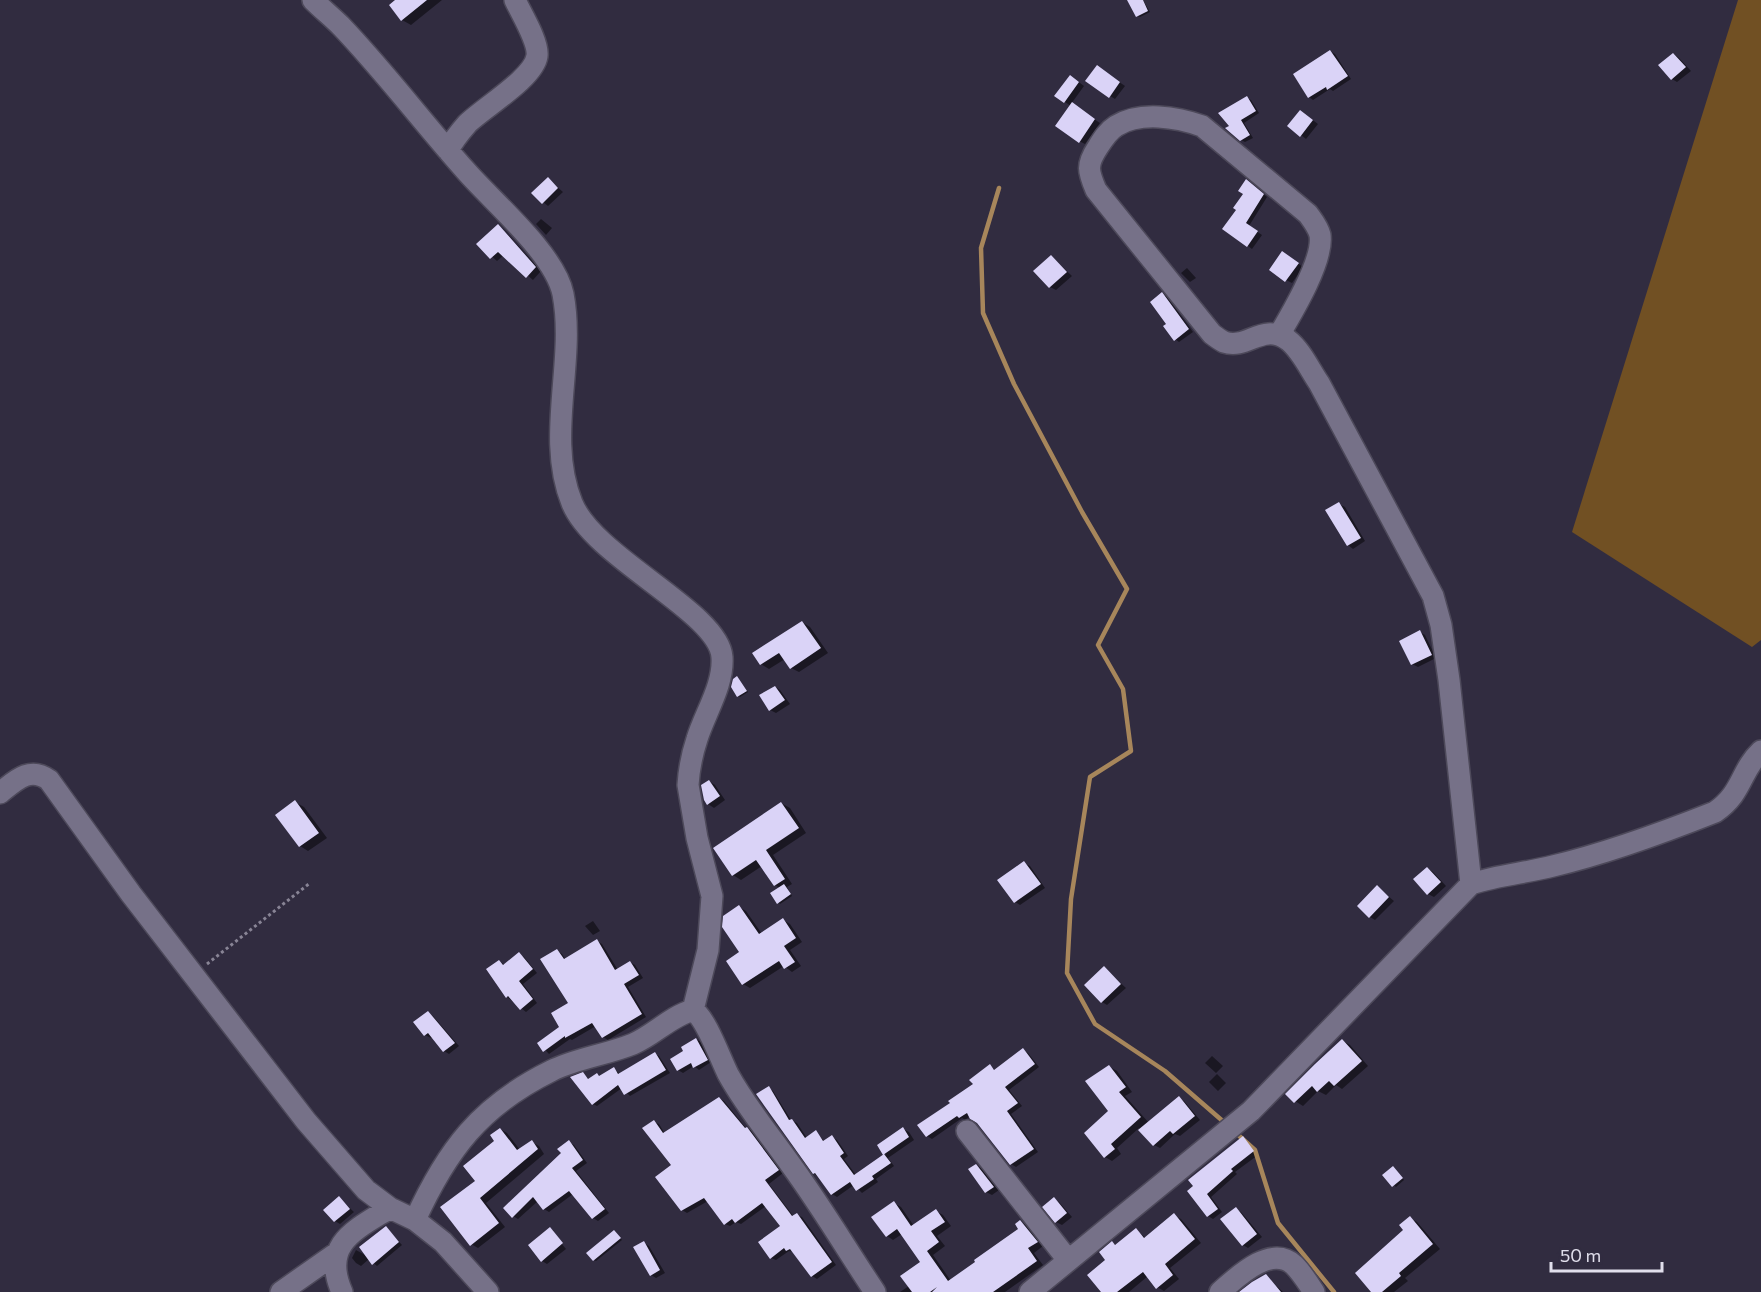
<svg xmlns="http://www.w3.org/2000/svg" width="1761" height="1292" font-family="Commissioner,sans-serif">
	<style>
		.forest { fill: #715023 }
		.shadow { fill: #0007 }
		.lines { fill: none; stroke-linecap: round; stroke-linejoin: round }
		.stream { stroke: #a7865b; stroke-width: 4.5 }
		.building { fill: #dad3f7 }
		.minor-casing { stroke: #4d495a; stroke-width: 24 }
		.path { stroke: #888495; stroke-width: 3; stroke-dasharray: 3 3; stroke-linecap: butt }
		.minor { stroke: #767188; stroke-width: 21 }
	</style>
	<rect width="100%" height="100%" fill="#312c40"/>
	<path class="forest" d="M1738,0H1761V640L1752,647L1572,532Z"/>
	<path class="shadow" d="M395,0H442L411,25L402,20Z
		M1138,0H1143L1150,12L1140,17L1137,16Z
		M1330,51L1335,54L1351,79L1333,91L1330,89L1313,100L1309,97Z
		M1674,54L1679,58L1691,71L1677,82L1672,79Z
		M1102,70L1125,86L1115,99L1110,96Z
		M1076,80L1084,86L1071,104L1100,123L1085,144L1079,141L1071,106L1065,102Z
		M1247,98L1251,100L1259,113L1244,123L1253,138L1245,142L1241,140L1231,126Z
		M1306,115L1318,124L1306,139L1301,135Z
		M548,179L563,192L548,206L543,202Z
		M1251,184L1267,197L1249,226L1262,235L1252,249L1248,246L1238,209Z
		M541,219L552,228L546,235L536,224Z
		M498,226L503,229L541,271L533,280L504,255L497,261L478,244Z
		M1051,256L1072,276L1056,290L1050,287Z
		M1288,256L1303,267L1292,283L1286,280Z
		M1187,268L1196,278L1190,282L1181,273Z
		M1162,294L1166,296L1193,332L1179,342L1175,339L1168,324Z
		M1339,504L1345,507L1365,541L1353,549L1348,545Z
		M802,622L810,627L828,653L799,672L791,668L785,659L769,669L761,664Z
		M1420,632L1425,635L1436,658L1418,667L1412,664Z
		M737,678L748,692L740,697L738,696Z
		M775,687L780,690L790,704L776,713L770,710Z
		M709,781L715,785L725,800L714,808L708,804Z
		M295,802L304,807L327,838L308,851L300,846Z
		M781,803L790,808L806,833L773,855L792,884L787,887L792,896L780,904L778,902L780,888L775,885L762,866L741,880L733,875Z
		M1024,863L1030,866L1045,888L1020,905L1015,902Z
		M1427,868L1433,872L1446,886L1434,897L1428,894Z
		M1377,887L1394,901L1375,920L1370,917Z
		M739,907L746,911L762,934L783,920L790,924L802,942L790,950L801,966L792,972L784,966L750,988L743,984Z
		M593,921L600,931L593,935L585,926Z
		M597,941L602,944L618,970L630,962L635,965L643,978L628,987L646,1017L608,1040L603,1037L596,1026L572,1040L570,1039L549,1054L539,1043L561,1028L570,1004L558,951L562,954L566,960Z
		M519,954L524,957L537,973L523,984L537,1003L526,1012L507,997L499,961L505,965Z
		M1104,968L1126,988L1107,1005L1102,1002Z
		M428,1013L433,1016L459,1046L449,1054L444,1051L433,1037L431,1038L425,1035L415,1023Z
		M696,1039L701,1042L711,1062L699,1070L694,1066L683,1073L678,1070L685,1051Z
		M1343,1041L1350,1045L1368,1066L1342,1089L1336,1085L1326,1095L1318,1091L1303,1106L1295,1101Z
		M1023,1050L1028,1053L1039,1067L1009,1090L1022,1106L1011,1114L1038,1152L1016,1167L1011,1164L978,1122L970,1116L965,1120L962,1118L932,1139L927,1136L952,1103L975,1084L990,1066L996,1071Z
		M655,1054L659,1056L670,1073L630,1096L622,1088L597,1106L593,1104L583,1074L590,1080L597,1075L601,1077L614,1069L620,1074Z
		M1212,1056L1223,1066L1216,1073L1205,1063Z
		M1110,1067L1117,1071L1132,1092L1125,1096L1149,1123L1179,1098L1184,1101L1200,1120L1180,1136L1175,1134L1160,1148L1154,1145L1139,1128L1117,1148L1121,1154L1112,1161L1105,1157L1110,1111Z
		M1217,1074L1226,1083L1218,1091L1209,1082Z
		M769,1088L773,1091L791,1120L797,1123L807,1138L816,1132L825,1142L832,1137L837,1140L848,1156L844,1159L856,1175L886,1155L884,1153L903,1129L909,1132L914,1140L888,1158L894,1166L876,1179L878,1182L862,1193L854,1185L837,1197L832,1194L814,1173Z
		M719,1098L724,1101L746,1128L752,1131L783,1173L769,1184L794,1217L797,1215L802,1217L836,1265L817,1279L812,1276L794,1252L789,1251L776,1260L771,1258L782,1226L766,1206L741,1224L736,1222L730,1226L725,1224L708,1201L687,1213L682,1210L673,1166L654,1122L659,1124L665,1134Z
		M500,1129L507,1133L520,1150L532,1142L539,1146L544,1154L486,1203L505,1227L478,1248L471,1244L477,1181Z
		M1243,1138L1248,1141L1258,1155L1235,1172L1237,1174L1211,1197L1222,1212L1213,1219L1208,1216L1189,1191Z
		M569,1142L574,1145L587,1163L576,1171L609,1213L598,1221L593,1218L573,1194L549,1212L544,1209L538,1201L518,1219L513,1216L563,1154Z
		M976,1165L982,1169L999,1190L992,1195L986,1192Z
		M1395,1169L1404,1180L1396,1187L1384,1175Z
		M339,1198L354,1212L340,1224L335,1221Z
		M1054,1199L1059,1202L1072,1217L1062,1225L1056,1222L1044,1207Z
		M894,1203L901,1207L914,1226L936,1211L943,1215L951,1226L937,1236L945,1246L933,1255L951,1281L1020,1229L1021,1222L1027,1226L1043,1246L1034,1253L1043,1265L1005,1292H900L909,1286L922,1262L902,1234L893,1240L887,1236Z
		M1236,1209L1241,1212L1262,1237L1248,1248L1243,1245Z
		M1174,1215L1181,1219L1201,1243L1170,1268L1179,1279L1164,1291L1157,1287L1148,1276L1129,1292H1103L1107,1261L1112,1243L1116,1245L1136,1230L1146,1238Z
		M1410,1218L1417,1222L1440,1249L1405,1278L1408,1281L1394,1292H1373Z
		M386,1228L402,1245L377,1266L369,1259L361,1266L356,1263L352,1258L356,1250L367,1256Z
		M550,1229L554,1231H551L566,1249L547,1264L542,1261Z
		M614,1232L622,1240L596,1261L594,1260L588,1253Z
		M644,1243L649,1246L665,1273L656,1278L651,1275Z
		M1266,1276L1283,1292H1242Z"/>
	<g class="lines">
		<path class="stream" d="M999,188L981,248L983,313L1014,384L1082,512L1127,589L1098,645L1123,689L1131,751L1090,777L1071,899L1067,973L1095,1024L1165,1071L1225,1123
			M1236,1133L1255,1150L1278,1223L1334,1292"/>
	</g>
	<path class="building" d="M395,0H427L401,21L389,5Z
		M1127,0H1143L1148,11L1136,17Z
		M1330,50L1348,76L1327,90L1326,87L1308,98L1293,74Z
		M1673,53L1686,67L1671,80L1658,65Z
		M1097,65L1120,82L1109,98L1085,81Z
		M1070,75L1079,82L1064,103L1054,96Z
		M1247,96L1256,111L1241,120L1250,135L1240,141L1225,128L1229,126L1218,113Z
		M1072,102L1095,119L1079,143L1055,126Z
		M1300,110L1313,120L1300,137L1287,126Z
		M548,177L558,188L542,204L531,193Z
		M1246,179L1264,194L1246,223L1258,231L1247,247L1222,229L1236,210L1233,208L1243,194L1238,191Z
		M498,224L536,267L526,278L498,252L490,259L476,244Z
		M1282,251L1299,263L1285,282L1269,270Z
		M1051,255L1067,272L1049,288L1033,271Z
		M1162,292L1189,329L1174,341L1163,326L1166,324L1150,302Z
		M1339,502L1361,538L1347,546L1325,510Z
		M802,621L821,648L790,669L779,653L760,665L752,653Z
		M1420,630L1432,655L1411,665L1399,641Z
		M737,676L747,691L737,697L731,687L733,679Z
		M775,686L785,700L769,711L759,695Z
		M709,780L720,796L707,805L704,800L701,785Z
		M295,800L319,833L299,847L275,815Z
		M781,802L799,828L766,850L785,879L774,886L756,860L732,876L713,848Z
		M1024,861L1041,884L1014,903L997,880Z
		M1427,867L1441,882L1427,895L1413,879Z
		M784,884L791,894L777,904L770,893Z
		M1377,885L1389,897L1369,918L1357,906Z
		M739,905L759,934L783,918L796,938L784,946L795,962L784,969L779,961L742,985L726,961L739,952L722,927L723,916Z
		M597,939L615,970L630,961L639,975L624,984L642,1014L602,1038L592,1023L565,1038V1036L543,1052L537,1043L559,1027L551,1013L568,1003L540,959L557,949L564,959Z
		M519,952L533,969L519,981L533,999L520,1010L508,996L506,998L486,969L499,960L503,965Z
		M1104,966L1121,984L1101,1003L1084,985Z
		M428,1011L455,1043L443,1052L428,1033L424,1036L413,1022Z
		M696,1038L708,1060L693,1068L691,1063L677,1071L670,1059L683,1051L681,1047Z
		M1342,1039L1362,1061L1334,1086L1329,1081L1317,1092L1312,1086L1294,1103L1285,1094L1315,1064Z
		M1023,1048L1035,1064L1005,1087L1018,1103L1007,1111L1034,1149L1010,1165L977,1123L970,1119L967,1113L959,1118L957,1116L926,1137L917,1125L950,1103L948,1101L973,1084L969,1080L990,1064L994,1070Z
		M655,1052L666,1070L624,1095L618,1085L592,1105L570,1077L583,1072L588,1079L597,1073L599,1076L614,1067L618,1074Z
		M1109,1065L1126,1087L1119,1092L1141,1117L1111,1144L1115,1149L1104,1158L1084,1133L1108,1111L1085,1081Z
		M769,1086L789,1120L792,1119L805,1138L816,1130L823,1141L832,1135L844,1153L840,1156L854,1175L884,1154L891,1163L872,1176L874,1179L856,1191L850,1182L831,1195L815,1173L813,1174L756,1094Z
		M1179,1096L1195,1116L1173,1134L1170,1131L1153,1146L1138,1130Z
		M719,1097L745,1128L747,1127L779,1170L765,1180L792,1216L797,1213L832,1262L811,1277L790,1249L786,1251L784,1248L770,1259L758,1242L780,1226L762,1203L735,1223L732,1219L724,1225L704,1198L681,1211L655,1177L671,1165L642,1128L654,1120L663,1133Z
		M903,1127L909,1137L883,1155L877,1145Z
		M500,1128L517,1150L532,1140L538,1149L480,1198L499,1223L470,1246L440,1207L475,1181L463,1166L494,1141L490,1135Z
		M1243,1136L1254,1151L1231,1169L1233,1171L1207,1194L1218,1209L1207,1217L1187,1191L1193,1186L1188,1180Z
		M569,1140L583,1160L572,1168L605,1209L592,1219L569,1191L543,1210L533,1197L512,1218L503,1208L561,1153L557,1149Z
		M976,1164L994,1187L985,1193L968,1169Z
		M1393,1166L1403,1178L1392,1187L1382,1175Z
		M339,1196L350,1209L334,1222L323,1210Z
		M1054,1197L1067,1213L1055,1223L1042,1207Z
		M894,1201L911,1226L936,1209L945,1222L931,1231L939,1242L927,1251L948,1281L975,1262L974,1260L1018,1229L1015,1224L1020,1220L1038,1242L1028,1248L1037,1261L993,1292H932L937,1287L930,1292H912L900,1276L920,1262L897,1229L886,1237L871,1217Z
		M1236,1207L1257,1234L1242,1246L1220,1219Z
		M1174,1213L1195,1239L1165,1264L1173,1275L1156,1289L1143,1272L1117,1292H1101L1087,1275L1105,1260L1099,1252L1112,1241L1115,1245L1136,1228L1144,1238Z
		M1410,1216L1433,1244L1399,1273L1401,1276L1382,1292H1371L1355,1273L1403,1230L1399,1225Z
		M386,1226L399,1242L372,1265L359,1247Z
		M550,1227L563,1243L541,1262L528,1245Z
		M614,1230L621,1238L593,1261L586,1253Z
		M644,1241L660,1270L650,1276L633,1247Z
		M1266,1274L1281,1292H1239L1252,1282Z"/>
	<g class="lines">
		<defs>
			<path id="minor" d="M313,0C322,9 332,17 341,26C385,72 424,124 466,171C493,202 555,254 563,294C576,362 545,437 572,503C594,558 719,612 722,657C724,685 705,713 697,739C692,754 689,769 688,785L697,838L712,896L708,950L693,1010
				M448,150C453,141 460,132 467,124C483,108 534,78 537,56C539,42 521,13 515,0
				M0,793C16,780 30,766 49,780L131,894L306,1121L366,1190L390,1208L415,1220
				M1471,884C1498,875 1526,873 1553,866C1608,853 1662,833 1715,812C1743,793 1740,771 1761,751
				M967,1131L1068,1260
				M281,1292L338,1252
				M342,1292C321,1244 355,1230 390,1208
				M488,1292L443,1242L415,1220C447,1150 480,1106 551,1071C577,1058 606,1055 633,1044C654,1035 671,1016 693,1010C706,1018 720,1058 728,1074C746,1107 770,1135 791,1165C821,1206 847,1250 875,1292
				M1030,1292L1251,1111L1471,884L1449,680L1441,625L1433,596L1319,383C1310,370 1301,350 1288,340C1262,322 1248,350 1224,342C1220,340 1216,337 1212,334L1096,190C1088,171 1086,165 1098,147C1103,139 1108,131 1116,126C1140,111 1177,117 1202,126L1308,214C1313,221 1318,227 1320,235C1324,260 1292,313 1279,335
				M1220,1292C1237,1277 1271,1244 1294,1265C1302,1273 1308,1283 1314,1292"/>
		</defs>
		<use href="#minor" class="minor-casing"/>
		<path class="path" d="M207,964L310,883"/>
		<use href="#minor" class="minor"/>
	</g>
	<path d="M1551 1262v9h111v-9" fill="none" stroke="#e1dfec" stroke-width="3"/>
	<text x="1560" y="1262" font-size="18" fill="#e1dfec" stroke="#312c40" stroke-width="4.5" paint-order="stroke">50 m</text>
</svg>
